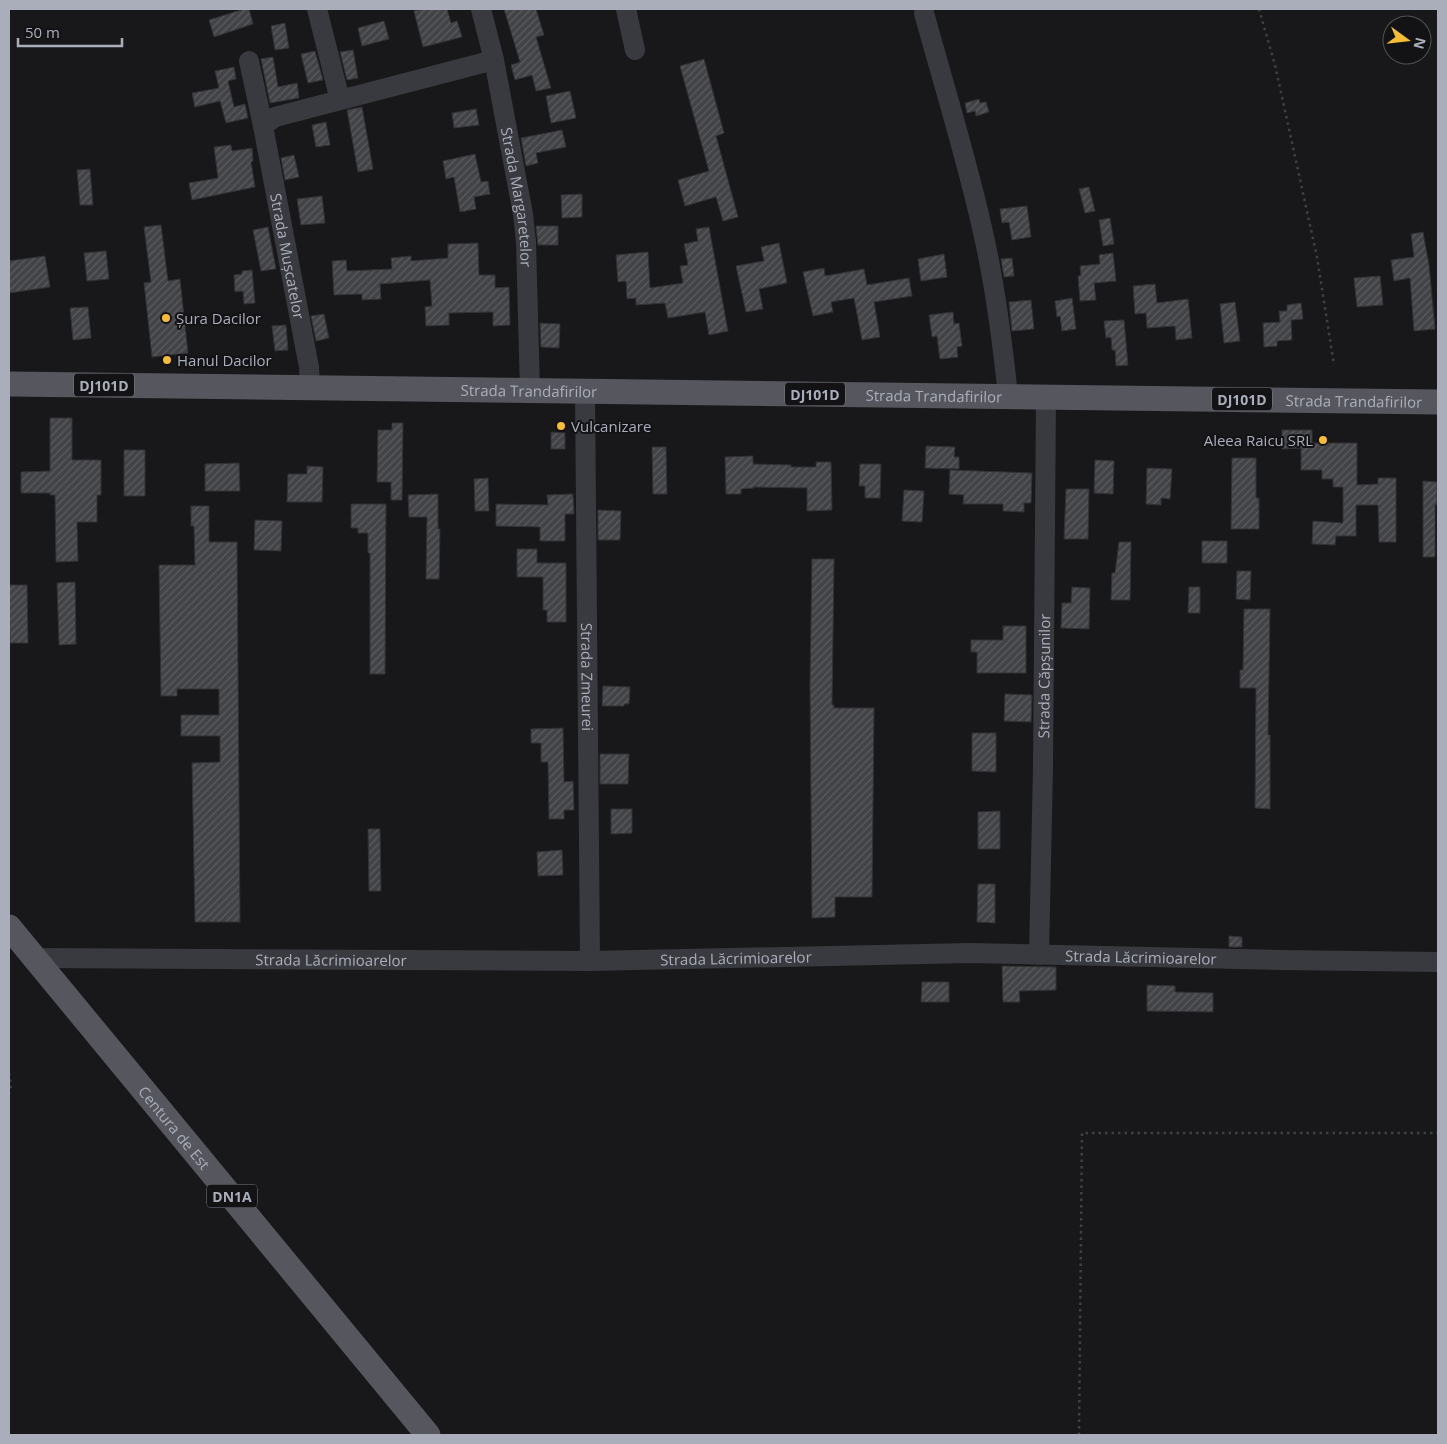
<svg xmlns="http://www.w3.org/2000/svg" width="1447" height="1444" font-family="'Open Sans',sans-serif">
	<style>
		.building { fill: url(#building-hatch); stroke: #323236 }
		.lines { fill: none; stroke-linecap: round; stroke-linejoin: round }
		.path { stroke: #3f4146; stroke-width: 2.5; stroke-dasharray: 2.5 4; stroke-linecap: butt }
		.minor { stroke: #393a3f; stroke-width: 20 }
		.major { stroke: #55565e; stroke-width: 25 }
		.poi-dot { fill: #f6bc34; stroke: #131315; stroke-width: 2 }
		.labels { text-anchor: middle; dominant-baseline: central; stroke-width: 4; stroke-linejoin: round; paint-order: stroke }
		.shield { fill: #131315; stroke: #7d8088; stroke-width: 1 }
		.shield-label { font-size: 14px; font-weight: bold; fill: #aaaeba }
		.street-label { font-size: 15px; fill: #aaaeba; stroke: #131315 }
		.poi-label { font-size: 15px; fill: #aaaeba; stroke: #131315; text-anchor: start }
	</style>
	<defs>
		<pattern id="building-hatch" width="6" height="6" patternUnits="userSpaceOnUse" patternTransform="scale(1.25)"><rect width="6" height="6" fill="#424347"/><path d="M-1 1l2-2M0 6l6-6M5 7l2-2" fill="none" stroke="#5b5c5f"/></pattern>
	</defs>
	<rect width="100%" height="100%" fill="#18181a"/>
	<path class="building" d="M244,9H249L253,24L214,37L209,20Z
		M423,9H447L451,23L457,21L462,37L423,47L414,11Z
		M504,9H536L544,35L536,37L551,88L536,91L532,75L515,80L511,65L520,62Z
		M384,21L389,39L362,46L358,28Z
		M285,23L289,48L275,50L271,26Z
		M353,50L358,78L347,80L340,52Z
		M315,51L323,80L308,83L301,54Z
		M273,57L278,87L297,83L299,98L270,103L261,59Z
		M704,59L724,133L716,136L738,217L723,221L716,197L685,206L678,180L709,171L680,66Z
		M234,67L236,79L228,81L234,107L245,104L248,118L226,123L220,101L195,107L192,93L219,88L215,71Z
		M570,91L576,118L551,123L546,96Z
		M979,99L980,103L986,102L989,112L976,116L975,111L967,113L965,103Z
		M362,107L373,169L358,172L347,110Z
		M476,109L479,125L454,128L452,113Z
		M326,122L330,145L316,147L312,125Z
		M562,130L566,147L536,153L538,163L526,166L521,138Z
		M231,145L232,151L252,148L253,161L251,162L255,187L192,200L189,183L218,178L214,147Z
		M475,154L481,182L488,181L490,194L474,197L476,209L460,212L454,177L446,179L443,161Z
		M294,155L299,177L285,180L281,158Z
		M90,169L93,205H80L77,170Z
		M1089,187L1095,211L1085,213L1079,189Z
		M582,194V217L562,218L561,195Z
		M322,196L325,223L301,225L297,199Z
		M1027,206L1031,237L1012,240L1009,222L1002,223L1000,209Z
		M1110,218L1114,244L1103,246L1099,220Z
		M161,225L168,281L180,279L188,353L152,357L144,283L151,282L144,227Z
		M536,226H558V245H538Z
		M268,227L276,269L261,271L253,230Z
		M709,227L728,331L709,335L705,312L668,318L665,303L636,305V298L627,299L626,281L618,282L616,255L648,252L650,288L683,283L680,266L688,265L684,244L698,241L696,229Z
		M1423,232L1429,265L1435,329L1414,331L1410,278L1394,281L1391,260L1414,257L1411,234Z
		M478,243L479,275H495V288L509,287L510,325L493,326V312L449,313V325L426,326L425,307L432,306L430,280L380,284L381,299L362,300V294L334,295L332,261L346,260L347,271L392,269L391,258L411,256V261L448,258V244Z
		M779,243L787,283L759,289L763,309L746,312L736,266L764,261L761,247Z
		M106,251L109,279L87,281L84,253Z
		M1113,253L1116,281L1094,283L1096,300L1080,301L1078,276H1081L1080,266L1100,264L1099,255Z
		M944,254L947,277L921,281L918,259Z
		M45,256L50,287L9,293V261Z
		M1012,258L1014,276L1004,277L1001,259Z
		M824,268L825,276L864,269L867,285L909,278L912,296L874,302L880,337L862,340L854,298L831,302L833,312L813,316L803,272Z
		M252,270L255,303L244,304L243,291L235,292L234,275L242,274V271Z
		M1380,276L1383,305L1357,307L1354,278Z
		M1155,284L1157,303L1188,299L1192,338L1176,340L1175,326L1147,328L1146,313L1135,314L1133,286Z
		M1072,298L1076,329L1062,331L1060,316L1057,317L1055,301Z
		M1031,300L1034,329L1012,331L1009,302Z
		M1235,302L1240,341L1224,343L1220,304Z
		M1301,303L1303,319L1291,320L1292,340L1277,341V346L1264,347L1263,323L1280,322L1279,311H1287V305Z
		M88,307L91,338L73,340L70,308Z
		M953,312L954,324L959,323L962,346L957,347L958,357L940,359L937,336L932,337L929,315Z
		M324,314L329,338L316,341L311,316Z
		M1124,320L1128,365L1116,366L1115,350H1112L1111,337L1106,338L1104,321Z
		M540,323L560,324L559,348L541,347Z
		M286,325L288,350L275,351L272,326Z
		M50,418H72V460H101V495H97V522H77L78,561L56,562L55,495H50V493H21V472L50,471Z
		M392,423H403L402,500H391V482H377L378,430H392Z
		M1282,430H1312V443H1357V485L1378,484V478H1396V542H1379L1378,505H1356V536H1336L1335,545L1312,544L1313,521L1343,523V487H1333V479H1322V470H1301V448L1282,449Z
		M551,432L565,433V449H551Z
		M926,446L955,447L954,457H959V469L925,468Z
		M652,447H666L667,494H653Z
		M124,450H145V496H124Z
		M753,456V464L791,465V467H816V462H831L832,510L807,511V488L753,487L754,488L741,489V494H726L725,457Z
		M1232,458H1256V498H1259V529H1231Z
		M1095,460L1114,461L1113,494L1094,493Z
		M239,463L240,491H205V464Z
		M860,464H881L880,498H865V486H859Z
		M307,466L323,467L322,502H287L288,474H307Z
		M1147,468L1172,469L1170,499L1161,498V505L1146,504Z
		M950,470L1032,473L1031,503H1024V512L1003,511V504H963L964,495L949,494Z
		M488,478L489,511H475L474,479Z
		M1423,481L1437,482V505L1435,504V557H1423Z
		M1066,489H1089L1088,539H1064Z
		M904,490L924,491L922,522L902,521Z
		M438,494V529H440L439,579H426L427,517H409L408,495Z
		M573,494L574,514H565V541H540V527L496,526V504L548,505L547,495Z
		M351,504H386L385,674H370V553H368V533H358V528H351Z
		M191,506H209V542H237L240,922H195L192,763L220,762V736H181V715H219V689H177V696H161L159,565H195L194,526H191Z
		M598,510L621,511L620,540H598Z
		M255,520L282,521L281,551L254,550Z
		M1202,541H1227V563H1202Z
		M1119,542H1131L1130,600H1111L1112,573H1115Z
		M517,549H537V563H566V622H547V610H543V577H517Z
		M812,559H834L832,705H834V708H874L872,897H835V917L812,918L810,685Z
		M1237,571H1251L1250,600L1236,599Z
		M75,582L76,644L59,645L57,583Z
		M9,585H27L28,643H10Z
		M1072,587L1090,588L1089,629L1061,628L1062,603H1071Z
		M1189,587H1200V613H1188Z
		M1244,609H1270L1268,735H1270V809L1255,808L1256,688H1240V670H1243Z
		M1003,626H1026V673H977V652H971V640H1003Z
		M603,686L630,687L629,704H624V706H602Z
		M1005,694L1032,695L1031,722L1004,721Z
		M563,728L564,782L573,781L574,810H564V819H549L548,762H541V743H531V729Z
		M972,733H996V772L972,771Z
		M600,754H629L628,784H600Z
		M611,809H632V833L611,834Z
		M1000,811V849H978V812Z
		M368,829H380L381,891H369Z
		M562,850L563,875L538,876L537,852Z
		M978,884H995V923L977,922Z
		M1229,936L1242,937V947H1229Z
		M1002,966L1056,967V990L1019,991L1020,1002H1003Z
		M922,982H949V1002H921Z
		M1147,985L1175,986V992L1213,993V1012L1147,1011Z"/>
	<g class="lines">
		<path class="path" d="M1259,9L1275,65L1317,257L1334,365
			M9,1073L11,1085L9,1094
			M1079,1435L1082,1133H1438"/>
		<g class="minor">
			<path d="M317,9L340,100"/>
			<path id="s1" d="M481,9L494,60L523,214L526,242L530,391"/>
			<path d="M626,9L635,50"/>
			<path d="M924,13C943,82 964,150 980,219C994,277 1002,337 1008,396"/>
			<path id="s2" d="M249,61L263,126L309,367L310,387"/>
			<path d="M263,126L275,117L494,60"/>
			<path id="s3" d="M585,392L590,961"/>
			<path id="s4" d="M1039,955L1043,767L1046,397"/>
			<path id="s5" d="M35,958L590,961L970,953L1280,960L1438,962"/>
		</g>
		<g class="major">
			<path id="s6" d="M9,384L1438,402"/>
			<path id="s7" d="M9,927L428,1435"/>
		</g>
	</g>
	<g class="poi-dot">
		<circle cx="166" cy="318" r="5"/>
		<circle cx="167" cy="360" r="5"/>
		<circle cx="561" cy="426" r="5"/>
		<circle cx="1323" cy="440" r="5"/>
	</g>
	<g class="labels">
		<g class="shield">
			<rect x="74" y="373.5" width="60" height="23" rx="4"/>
			<rect x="785" y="382.5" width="60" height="23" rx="4"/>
			<rect x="1212" y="387.5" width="60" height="23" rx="4"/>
			<rect x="207" y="1184.5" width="50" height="23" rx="4"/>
		</g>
		<g class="shield-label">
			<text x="104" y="385">DJ101D</text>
			<text x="815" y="394">DJ101D</text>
			<text x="1242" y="399">DJ101D</text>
			<text x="232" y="1196">DN1A</text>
		</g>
		<g class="street-label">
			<text stroke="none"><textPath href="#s1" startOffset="192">Strada Margaretelor</textPath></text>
			<text stroke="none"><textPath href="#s2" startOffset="199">Strada Mușcatelor</textPath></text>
			<text stroke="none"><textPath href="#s6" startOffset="520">Strada Trandafirilor</textPath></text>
			<text stroke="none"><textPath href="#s6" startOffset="925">Strada Trandafirilor</textPath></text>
			<text stroke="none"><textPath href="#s6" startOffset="1345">Strada Trandafirilor</textPath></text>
			<text stroke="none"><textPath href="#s3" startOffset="285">Strada Zmeurei</textPath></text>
			<text stroke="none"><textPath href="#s4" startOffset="279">Strada Căpșunilor</textPath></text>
			<text stroke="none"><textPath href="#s5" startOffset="1106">Strada Lăcrimioarelor</textPath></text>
			<text stroke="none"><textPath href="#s5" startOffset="701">Strada Lăcrimioarelor</textPath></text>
			<text stroke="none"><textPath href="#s5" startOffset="296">Strada Lăcrimioarelor</textPath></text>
			<text stroke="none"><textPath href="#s7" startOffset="260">Centura de Est</textPath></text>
		</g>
		<g class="poi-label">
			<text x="176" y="318">Șura Dacilor</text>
			<text x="177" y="360">Hanul Dacilor</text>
			<text x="571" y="426">Vulcanizare</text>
			<text x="1313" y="440" text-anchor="end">Aleea Raicu SRL</text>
		</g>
	</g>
	<rect width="1447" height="1444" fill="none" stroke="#aaaeba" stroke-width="20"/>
	<g transform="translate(1407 40) rotate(105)"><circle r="24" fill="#131315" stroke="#4f5157"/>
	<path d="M0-4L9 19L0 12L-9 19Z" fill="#f6bc34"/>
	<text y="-8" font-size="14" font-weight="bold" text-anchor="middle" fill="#aaaeba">N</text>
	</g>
	<path d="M18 38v8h104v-8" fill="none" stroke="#aaaeba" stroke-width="2.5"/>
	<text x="25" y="38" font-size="15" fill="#aaaeba" stroke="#131315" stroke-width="4" paint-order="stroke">50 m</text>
</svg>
